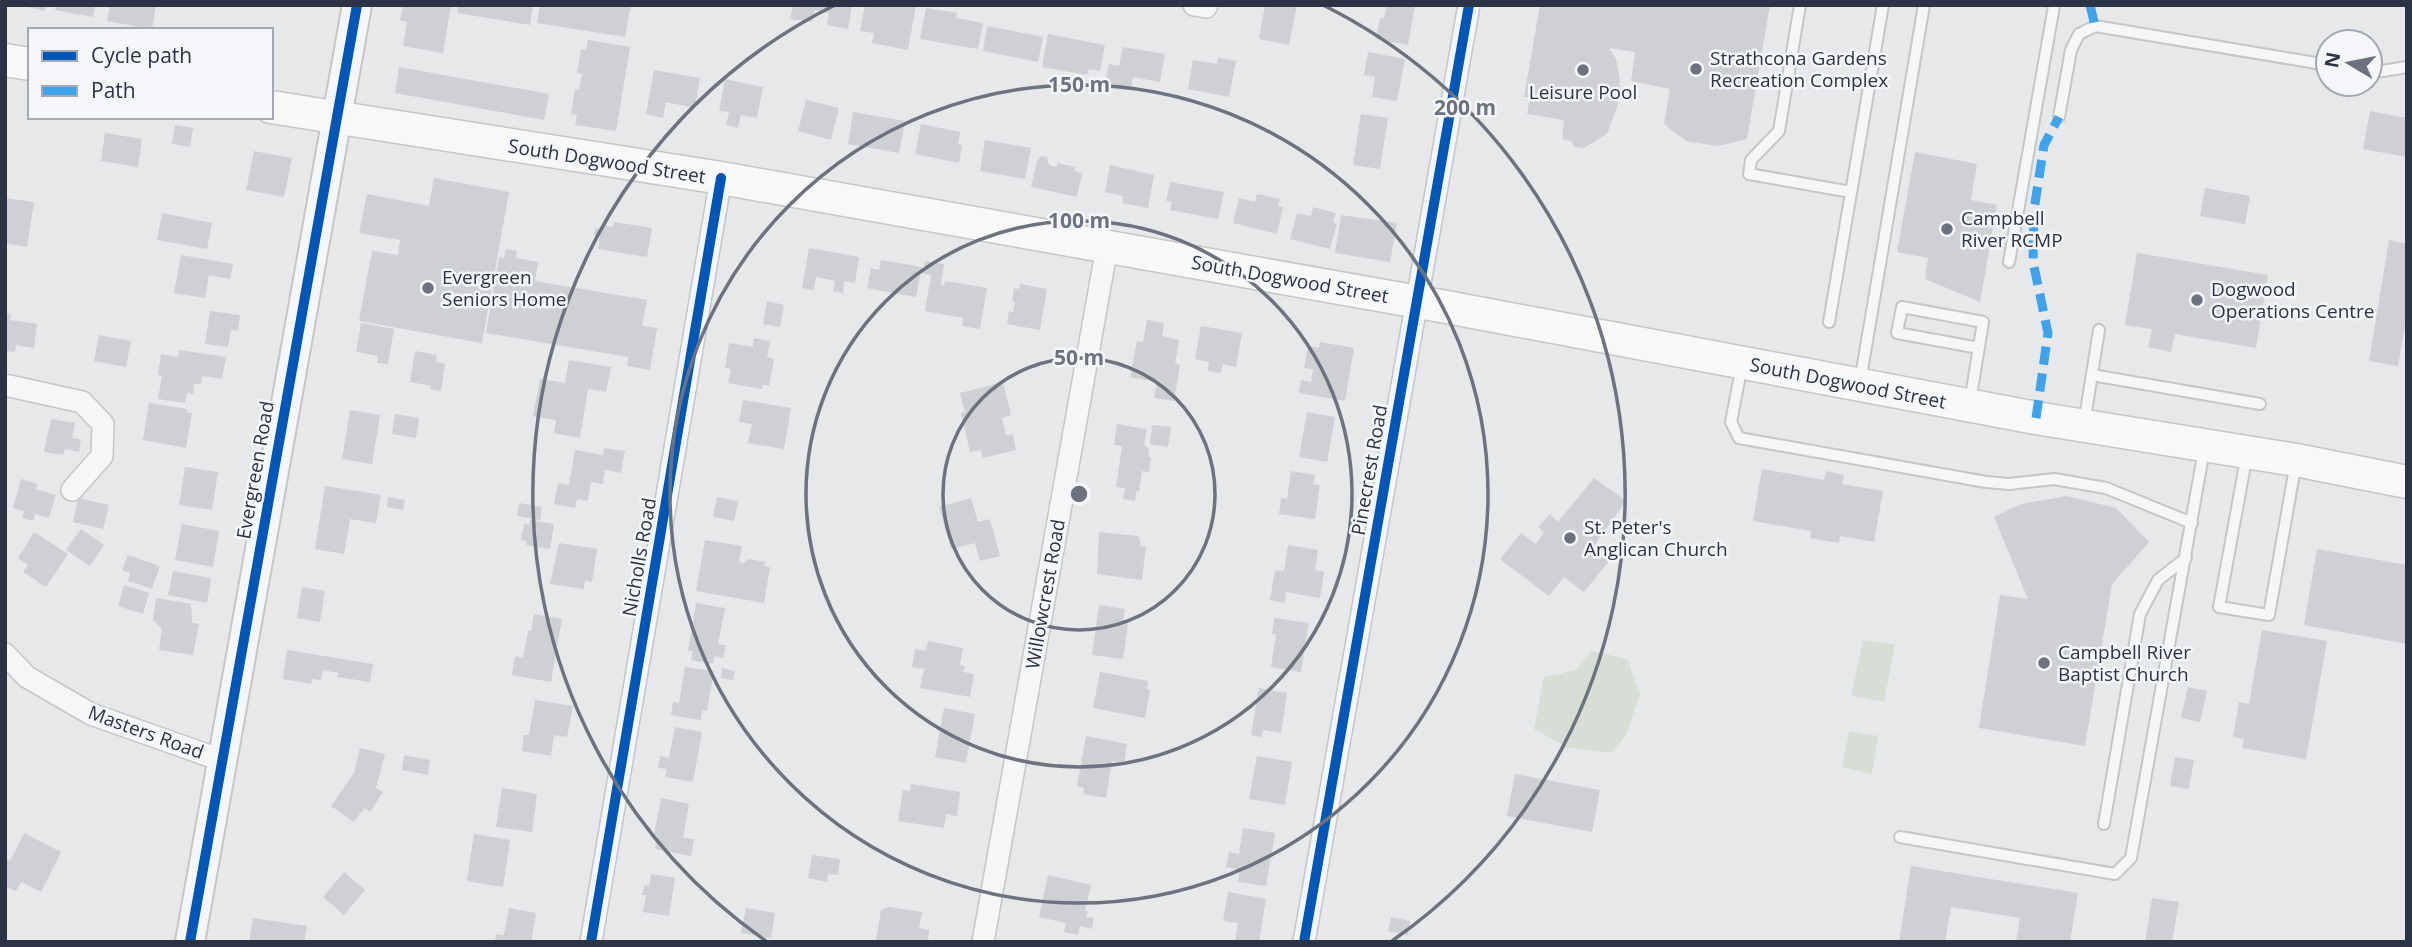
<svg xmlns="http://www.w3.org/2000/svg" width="2412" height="947" font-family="'Open Sans',sans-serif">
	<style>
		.green { fill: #d6ded6 }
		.building { fill: #ced0d3 }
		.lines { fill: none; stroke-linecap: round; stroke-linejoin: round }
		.service-casing { stroke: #c4c6c8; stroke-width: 14 }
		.minor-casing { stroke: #c4c6c8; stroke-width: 24 }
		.tertiary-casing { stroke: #c4c6c8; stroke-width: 32 }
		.secondary-casing { stroke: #c4c6c8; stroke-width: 35 }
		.service { stroke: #f5f6f7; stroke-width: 10 }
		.minor { stroke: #f5f6f7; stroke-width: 21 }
		.tertiary { stroke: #f5f6f7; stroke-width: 28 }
		.secondary { stroke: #f8f8f8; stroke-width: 32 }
		.quiet { stroke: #3ea3ec; stroke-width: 9; stroke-dasharray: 18 9; stroke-linecap: butt }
		.cycleway-casing { stroke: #f4f6f9; stroke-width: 15 }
		.cycleway { stroke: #0057b8; stroke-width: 10 }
		.ring { fill: none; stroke: #6c737f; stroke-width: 3.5 }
		.poi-dot { fill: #6c737f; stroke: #f4f6f9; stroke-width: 2.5 }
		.labels { text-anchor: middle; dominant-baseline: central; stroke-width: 5; stroke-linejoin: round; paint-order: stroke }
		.poi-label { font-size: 19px; fill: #2b3445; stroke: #f4f6f9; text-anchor: start }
		.street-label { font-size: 19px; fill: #2b3445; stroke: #f4f6f9 }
		.centre { fill: #6c737f; stroke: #f4f6f9; stroke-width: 3.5 }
		.ring-label { font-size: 21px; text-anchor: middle; font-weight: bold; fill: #6c737f; stroke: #f4f6f9; stroke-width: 5; stroke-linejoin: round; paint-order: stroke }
	</style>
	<rect width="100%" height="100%" fill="#e6e8ea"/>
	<path class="green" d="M1863,640L1895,644L1884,702L1851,696Z
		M1592,651L1627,659L1640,694L1626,736L1611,753L1568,748L1534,729L1544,677L1576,670Z
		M1849,731L1878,736L1872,774L1842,767Z"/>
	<path class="building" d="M20,5H46L45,11Z
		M56,5H95L93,17L55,10Z
		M110,5H156L152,29L107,21Z
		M403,5H451L443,53L403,46L407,22L400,20Z
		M458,5H533L530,25L457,13Z
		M540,5H631L625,37L537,23Z
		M793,5H852L848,29L827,25L829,13L814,10L812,22L790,19Z
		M865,5H916L908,50L872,43L874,33L860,31Z
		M1265,5H1297L1289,45L1259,39Z
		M1387,5H1415L1408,45L1376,39L1380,18H1384Z
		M1540,5H1770L1747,139L1718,146L1686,141L1664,124L1670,89L1631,81L1635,52L1609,48L1616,59L1620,80L1618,104L1607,134L1584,148L1575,147L1571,141L1562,139L1564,120L1527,114L1530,97H1524Z
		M926,8L957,13L956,18L983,23L978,49L920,39Z
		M987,26L1043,37L1038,62L983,51Z
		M1048,34L1105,45L1100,71L1089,69L1087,75L1042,67Z
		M588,40L630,47L616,131L575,125L577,115L571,114L575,89L579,90L582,74L577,73L581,49L586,50Z
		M1123,47L1165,54L1160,82L1133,77L1131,88L1105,83L1109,64L1119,66Z
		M1368,52L1405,59L1397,101L1372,97L1375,77L1364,75Z
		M1218,58L1236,61L1229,97L1188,89L1193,60L1217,64Z
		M399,67L549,94L544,120L395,93Z
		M654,70L700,78L695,108L666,102L663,118L646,114Z
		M725,79L763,87L757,118L741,115L738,128L726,125L729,112L719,111Z
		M806,100L839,108L831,140L798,131Z
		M2370,111L2407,118V157L2363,149Z
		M853,112L905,121L899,153L848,144Z
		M1361,114L1388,118L1380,169L1353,165Z
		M921,124L960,132L958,144L962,145L959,163L915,154Z
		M175,125L193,128L190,147L172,144Z
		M105,133L142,139L138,167L101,161Z
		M985,140L1031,148L1025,179L980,171Z
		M254,151L292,158L284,197L246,190Z
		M1915,152L1977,164L1971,200L1997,205L1980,302L1925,279L1928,258L1897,252Z
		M1041,156L1047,157L1049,165L1057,167V163L1075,167L1074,171L1082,173L1077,197L1031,187L1037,161Z
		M1110,165L1154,175L1148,208L1122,203L1123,196L1105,192Z
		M434,178L509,192L482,343L359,321L372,251L398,255L400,240L359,233L367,194L429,206Z
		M1170,182L1224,192L1218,219L1170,210L1172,202L1166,201Z
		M2205,188L2250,196L2245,224L2200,216Z
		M1257,194L1280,199L1278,206L1283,207L1277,234L1233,223L1239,198L1255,202Z
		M5,198L34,202L27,247L5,243Z
		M1313,207L1336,213L1333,222L1337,223L1330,249L1290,239L1297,213L1311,216Z
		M162,213L212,223L207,249L157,240Z
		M1341,215L1397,223L1390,262L1335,253Z
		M614,222L652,228L647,257L598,249L600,236L594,235L596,228L601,229L602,225L613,227Z
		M2389,240L2407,244V313L2398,366L2369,361Z
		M809,248L859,257L855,283L844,281L843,293L833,291L835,281L816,277L814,290L802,288Z
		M506,249L517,251L516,258L538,262L535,281L647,300L642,326L657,328L650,370L627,366L628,357L486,333L499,257L504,258Z
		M2137,253L2268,275L2256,348L2175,334L2171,352L2148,347L2152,329L2125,325Z
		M181,255L233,264L230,279L209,275L205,298L174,293Z
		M881,260L922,267L916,297L867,288L871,268L879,270Z
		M925,261L944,264L941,285L944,286L945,281L987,288L980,329L962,326L963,318L925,311L931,275L923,274Z
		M1020,284L1047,289L1040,330L1007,324L1009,311L1013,312L1015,302L1012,301L1014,288L1019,289Z
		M767,301L784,305L780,327L763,324Z
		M210,311L240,315L238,331L231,330L228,347L205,344Z
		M5,313L11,314L10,320L37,324L34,348L16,345L15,352L5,351Z
		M1147,320L1164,323L1162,336L1179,340L1175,364L1180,365L1174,401L1154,398L1157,382L1130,377L1137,341L1143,342Z
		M361,323L394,329L388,364L377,363L378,356L356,352Z
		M1201,326L1242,333L1236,367L1223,364L1221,373L1208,371L1209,362L1195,359Z
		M99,335L131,341L126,367L94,361Z
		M754,338L770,341L767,357L774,359L769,386L763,385L762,389L728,383L731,369L725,368L729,343L753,347Z
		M1320,342L1354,348L1345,401L1299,393L1301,380L1311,382L1313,369L1304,368L1308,346L1319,348Z
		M179,350L226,357L222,379L202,376L201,384H194L193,394L187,393L185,403L158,399L162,376L158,375L161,354L178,357Z
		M415,351L437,355L436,362L445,364L441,391L430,389L431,386L410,382Z
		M569,360L611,367L606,392L588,389L580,438L554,433L556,420L533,416L540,379L565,383Z
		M1003,382L1011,415L1002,418L1006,435L1013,434L1016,450L983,458L981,450L970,452L961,413L965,412L960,393Z
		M743,400L791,408L784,449L748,443L752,424L739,422Z
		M149,403L187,409V412L192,413L186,448L143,440Z
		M350,410L380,415L372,464L342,459Z
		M1307,412L1335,417L1327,462L1299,457Z
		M395,414L419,418L416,438L392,434Z
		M51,419L75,423L72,438L81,439L79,452L65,449L63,455L44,452Z
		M1117,424L1147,429L1144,445L1149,449L1148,457H1151L1149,472L1142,471L1139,492L1136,491L1135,501L1123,499L1125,488L1116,487L1122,446L1114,445Z
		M1152,425L1171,427L1168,447L1150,444Z
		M604,448L625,451L621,473L605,470L603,484L591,482L588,501L577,499L575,508L554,504L558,483L569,485L575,450L603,455Z
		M185,467L218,472L212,510L179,505Z
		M1762,469L1824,480L1826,471L1844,475L1842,484L1883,491L1874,542L1840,536L1839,543L1810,538L1811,531L1753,521Z
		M1291,471L1315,475L1313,484L1320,485L1315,519L1279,514L1281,498L1287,499Z
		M1594,478L1626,501L1596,543L1613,556L1584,592L1564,577L1549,596L1500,559L1521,533L1536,544L1544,532L1538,527L1550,514L1558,522Z
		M21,479L38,484L36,489L56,495L49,518L35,514L33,521L22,518L24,511L13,508Z
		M325,486L381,495L376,523L350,519L344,554L315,549Z
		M2067,496L2116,508L2149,542L2112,584L2085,746L1979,728L2000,595L2028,599L1994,517L2021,504Z
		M388,497L405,500L403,510L387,507Z
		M717,497L738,501L734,521L713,517Z
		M78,498L109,505L103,529L73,522Z
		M971,498L978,522L990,519L1000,556L980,561L975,543L951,549L939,507Z
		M519,503L542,507L540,520L517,516Z
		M530,520L554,524L550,549L526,545L527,541L521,540L524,524L529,525Z
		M182,524L219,531L213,567L175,560Z
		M81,529L104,545L90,566L66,550Z
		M34,532L68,554L46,587L23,572L28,565L18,558Z
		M1099,532L1138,536L1140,540V546L1146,547L1142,580L1097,574Z
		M705,540L742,546L739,562L744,563L748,559L765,562L764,566L770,567L764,603L696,591Z
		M559,543L597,549L592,582L585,581L584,589L550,584Z
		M1288,545L1318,550L1315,570L1324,572L1320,598L1286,592L1285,603L1270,600L1275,570L1284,571Z
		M2317,549L2407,565V644L2304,625Z
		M128,555L160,566L152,589L128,581L130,573L122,570Z
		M173,571L211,578L207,603L168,595Z
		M124,585L149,593L143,614L118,606Z
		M302,587L325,591L320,622L297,618Z
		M156,598L191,604L192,623L199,624L193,655L159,650L162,629L153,620Z
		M696,603L725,608L718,644L726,645L723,658L714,656L713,664L691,660L693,651H688Z
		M1099,605L1125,609L1123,622L1128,623L1123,659L1092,655Z
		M534,614L562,619L551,682L512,675L515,656L523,658L528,631H531Z
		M1274,618L1309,623L1301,672L1271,667L1276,634H1272Z
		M2262,630L2327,641L2306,759L2242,748L2244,739L2233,737L2239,702L2249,704Z
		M928,641L963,648L960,665L965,666L963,672L974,674L970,697L920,688L924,669L912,667L915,649L926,651Z
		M287,650L373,664L370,682L337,677L338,673L323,670L321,680L312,679L311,684L283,679Z
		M685,667L714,671L707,711L702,710L701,720L671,715L673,702L679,703Z
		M722,668L735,671L733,680L721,678Z
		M1100,672L1148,681L1147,689L1150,690L1145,718L1093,708Z
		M2188,687L2207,691L2200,722L2181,718Z
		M1259,688L1287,693L1281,733L1263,730L1262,737L1251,735Z
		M535,700L573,706L567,737L554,735L551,756L522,751L524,735H529Z
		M944,708L975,714L966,763L935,757Z
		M675,727L702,732L693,782L665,777L667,769L658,768L660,756L669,758Z
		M1086,736L1127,744L1124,763L1112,761L1106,798L1083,794L1084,788L1077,786Z
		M360,748L385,754L376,788L383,792L370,812L364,808L354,822L331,806L354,773Z
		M404,755L430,760L428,775L402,770Z
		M1257,756L1292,762L1285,805L1249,799Z
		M2175,757L2194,760L2189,789L2170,786Z
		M1515,774L1600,790L1592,832L1507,816Z
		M911,784L960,792L957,816L946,814L944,828L898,821L903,790L910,791Z
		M502,788L537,794L532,832L496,827Z
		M661,798L689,804L683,838L694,839L691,856L655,849L657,835H654Z
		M1243,828L1275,833L1266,886L1238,882L1240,870L1226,867L1229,852L1239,854Z
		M24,833L61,852L41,892L21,882L16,891L5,886V858L10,861Z
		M474,834L510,840L503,887L467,881Z
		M812,855L840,859L838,875L828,874L827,882L808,878Z
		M1911,866L2078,893L2070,942H2016L2020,918L1951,907L1945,942H1899Z
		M344,872L365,890L344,915L323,897Z
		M651,874L675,878L669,916L643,912L646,895H642L644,885L649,886Z
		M1048,875L1091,885L1085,911H1088L1086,917L1094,918L1092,929L1080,926L1078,935L1064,932L1066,923L1039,917Z
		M1228,892L1266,899L1259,942H1235L1238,923L1223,921Z
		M2152,898L2179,902L2172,942H2145Z
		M889,907L922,912L919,928L929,930L928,942L876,941L881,910Z
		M509,908L536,913L531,942H495L496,934L504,935Z
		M746,908L775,913L771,938L741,933Z
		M1391,917L1410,921L1408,935L1388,931Z
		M253,918L307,926L304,942H249Z"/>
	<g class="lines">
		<defs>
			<path id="service" d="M1800,5L1779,131L1751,160L1749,174L1851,192
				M2370,73L2407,67
				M2059,117L2071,50L2079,34L2095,26L2328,65
				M2009,262L2054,6
				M1829,322L1883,5
				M1742,365L1731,422L1739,438L1986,482L2009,484L2054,479L2106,488L2192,523
				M2092,375L2260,404
				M1860,382L1924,5
				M1970,402L1983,322L1902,307L1897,333L1979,348
				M2084,424L2099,330
				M2247,454L2219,607L2269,615L2296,462
				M2104,824L2140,614L2158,580L2186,558
				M1900,837L2115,874L2131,858L2204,450"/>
			<path id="minor" d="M1194,5L1206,7L1207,5
				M5,385L82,402L103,424L102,456L72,490
				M5,654L27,677L91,714L221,760
				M591,942L721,178
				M983,942L1107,247
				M1304,942L1469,5"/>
			<path id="tertiary" d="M190,942L357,5"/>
			<path id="secondary" d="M5,60L30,64
				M271,107L721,178L1452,308L2036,418L2296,460L2407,482"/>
		</defs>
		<use href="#service" class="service-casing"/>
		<use href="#minor" class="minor-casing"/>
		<use href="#tertiary" class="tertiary-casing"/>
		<use href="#secondary" class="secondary-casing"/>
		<use href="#service" class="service"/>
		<use href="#minor" class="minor"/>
		<use href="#tertiary" class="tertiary"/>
		<use href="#secondary" class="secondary"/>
		<path class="quiet" d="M2090,5L2095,26
			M2036,418L2048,333L2033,262L2034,210L2044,145L2059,117"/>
		<defs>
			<path id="cycleway" d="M190,942L357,5
				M591,942L721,178
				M1304,942L1469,5"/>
		</defs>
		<use href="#cycleway" class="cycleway-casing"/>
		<use href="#cycleway" class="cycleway"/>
	</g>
	<g class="ring">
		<circle cx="1079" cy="494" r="136"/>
		<circle cx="1079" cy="494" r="273"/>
		<circle cx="1079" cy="494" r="409"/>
		<path d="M766 941A546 546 0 0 1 835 5M1323 5A546 546 0 0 1 1392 941"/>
	</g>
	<g class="poi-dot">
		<circle cx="1696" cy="69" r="7"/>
		<circle cx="1583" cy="70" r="7"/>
		<circle cx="1947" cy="229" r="7"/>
		<circle cx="428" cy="288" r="7"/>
		<circle cx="2197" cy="300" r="7"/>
		<circle cx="1570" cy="538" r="7"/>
		<circle cx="2044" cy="663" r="7"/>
	</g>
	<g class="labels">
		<g class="poi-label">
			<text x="1710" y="58">Strathcona Gardens<tspan x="1710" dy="22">Recreation Complex</tspan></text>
			<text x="1583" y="92" text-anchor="middle">Leisure Pool</text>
			<text x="1961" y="218">Campbell<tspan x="1961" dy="22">River RCMP</tspan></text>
			<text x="442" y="277">Evergreen<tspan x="442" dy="22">Seniors Home</tspan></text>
			<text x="2211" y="289">Dogwood<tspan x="2211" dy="22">Operations Centre</tspan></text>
			<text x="1584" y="527">St. Peter's<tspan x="1584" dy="22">Anglican Church</tspan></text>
			<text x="2058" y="652">Campbell River<tspan x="2058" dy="22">Baptist Church</tspan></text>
		</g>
		<g class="street-label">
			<text transform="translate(607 161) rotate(9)">South Dogwood Street</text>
			<text transform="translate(1290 279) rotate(10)">South Dogwood Street</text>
			<text transform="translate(1848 383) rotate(11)">South Dogwood Street</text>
			<text transform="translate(255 470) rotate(-80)">Evergreen Road</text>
			<text transform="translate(1369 470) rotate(-80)">Pinecrest Road</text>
			<text transform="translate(639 557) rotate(-80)">Nicholls Road</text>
			<text transform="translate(1045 594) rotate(-80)">Willowcrest Road</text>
			<text transform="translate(146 732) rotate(20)">Masters Road</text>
		</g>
	</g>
	<circle cx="1079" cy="494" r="10" class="centre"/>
	<g class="ring-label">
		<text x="1079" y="92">150 m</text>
		<text x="1465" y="115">200 m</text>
		<text x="1079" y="228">100 m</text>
		<text x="1079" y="365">50 m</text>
	</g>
	<rect width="2412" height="947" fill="none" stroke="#2b3445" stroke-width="14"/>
	<rect x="28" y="28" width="245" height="91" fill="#f4f6f9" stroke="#a4a8b1" stroke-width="2"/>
	<rect x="42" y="51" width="35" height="10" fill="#0057b8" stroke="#a4a8b1" stroke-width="2"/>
	<text x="91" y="63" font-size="21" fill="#2b3445">Cycle path</text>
	<rect x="42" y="86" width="35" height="10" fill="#3ea3ec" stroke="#a4a8b1" stroke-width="2"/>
	<text x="91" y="98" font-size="21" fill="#2b3445">Path</text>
	<g transform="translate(2349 63) rotate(280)"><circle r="33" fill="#f4f6f9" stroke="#a4a8b1" stroke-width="2"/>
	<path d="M0-5L12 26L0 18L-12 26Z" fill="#6c737f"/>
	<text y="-10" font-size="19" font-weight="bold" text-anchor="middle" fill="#2b3445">N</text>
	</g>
</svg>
